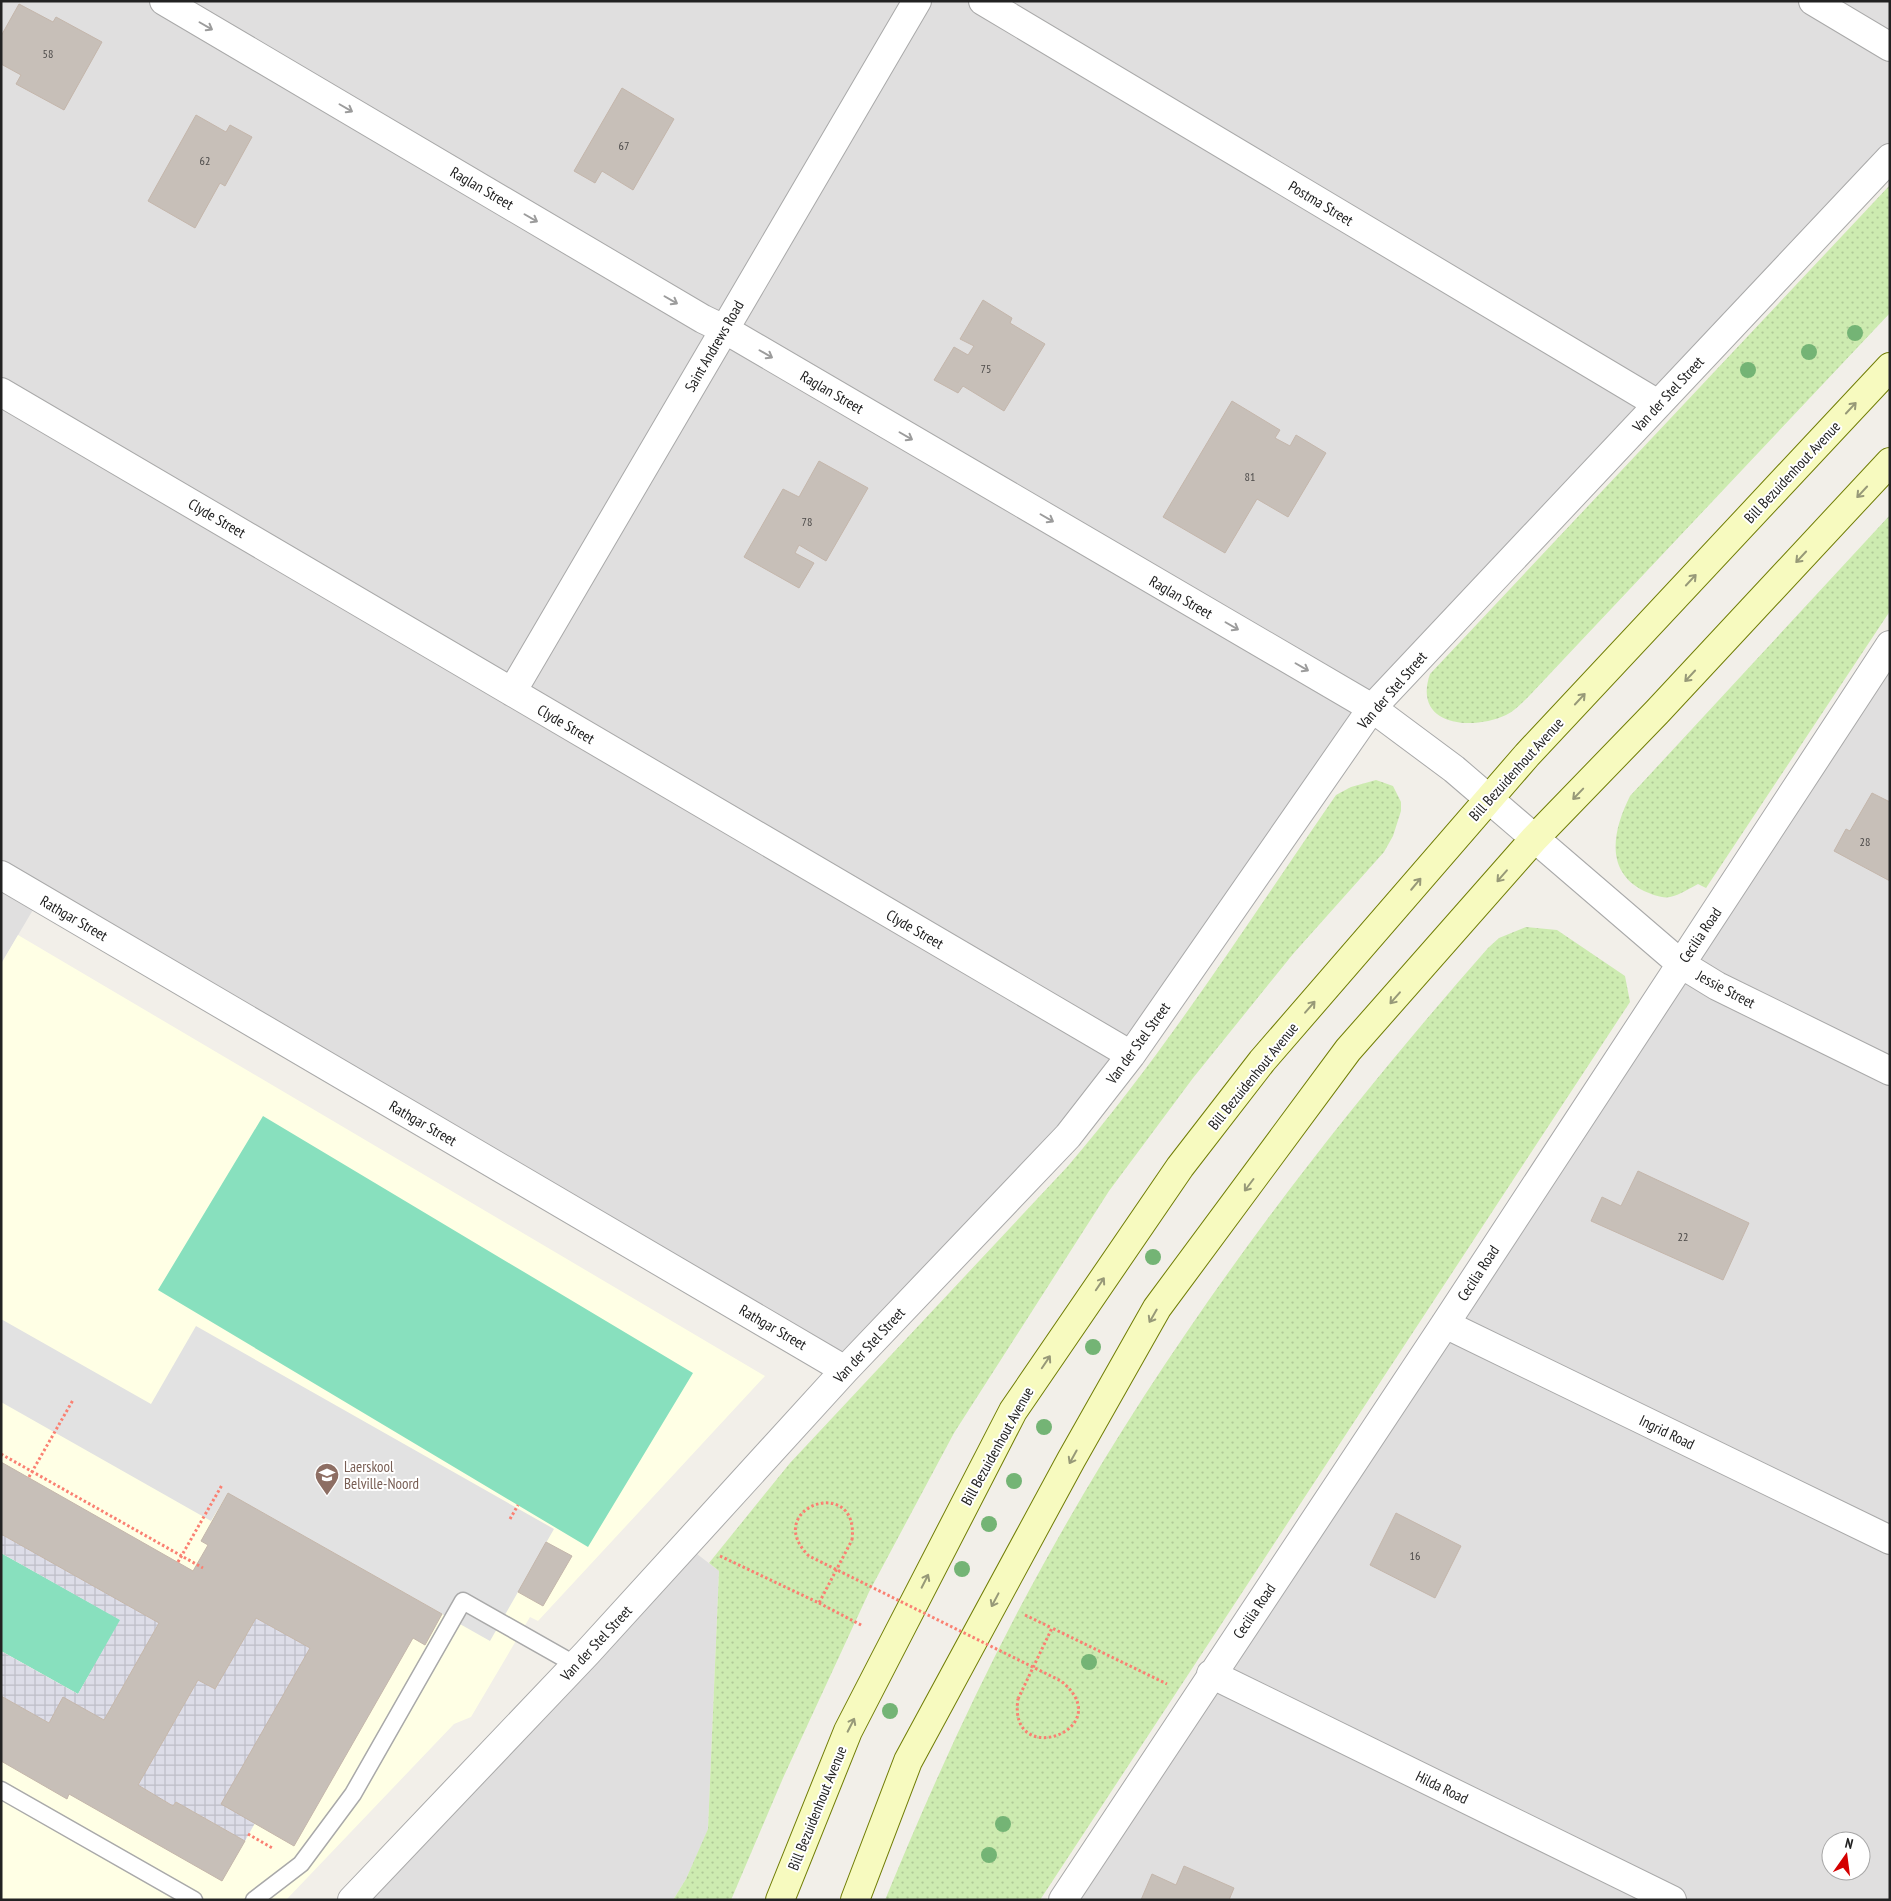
<svg xmlns="http://www.w3.org/2000/svg" width="1891" height="1901" font-family="'PT Sans Narrow',sans-serif">
	<style>
		.residential { fill: #e0dfdf; fill-rule: evenodd }
		.education { fill: #ffffe5 }
		.grass { fill: url(#grass-dots) }
		.pitch { fill: #88e0be }
		.parking { fill: #e2e2e2 }
		.plaza { fill: url(#plaza-grid) }
		.building { fill: #c7bfb8; stroke: #c4b6ab }
		.lines { fill: none; stroke-linecap: round; stroke-linejoin: round }
		.lane-casing { stroke: #a9a9a9; stroke-width: 19 }
		.street-casing { stroke: #a9a9a9; stroke-width: 30 }
		.secondary-casing { stroke: #707d05; stroke-width: 30 }
		.path { stroke: #fa8072; stroke-width: 3; stroke-dasharray: 2.5 2.5; stroke-linecap: butt }
		.lane { stroke: #fff; stroke-width: 16 }
		.street { stroke: #fff; stroke-width: 28 }
		.secondary { stroke: #f7fabf; stroke-width: 28 }
		.path-bridge { stroke: #fa8072; stroke-width: 3; stroke-dasharray: 2.5 2.5; stroke-linecap: butt }
		.tree { fill: #74b475 }
		.oneway { stroke: #9c9c9c }
		.oneway2 { stroke: #979978 }
		.labels { text-anchor: middle; dominant-baseline: central; stroke-width: 4; stroke-linejoin: round; paint-order: stroke }
		.number-label { font-size: 12px; fill: #4b4948 }
		.street-label { font-size: 15px; fill: #222; stroke: #fff }
		.education-label { font-size: 15px; fill: #785e54; stroke: #fff; text-anchor: start }
	</style>
	<defs>
		<pattern id="grass-dots" width="8" height="8" patternUnits="userSpaceOnUse" patternTransform="scale(1.25)"><rect width="8" height="8" fill="#cdebb0"/><path d="M2 2h.1M6 6h.1" fill="none" stroke="#b0c997" stroke-width="1.8" stroke-linecap="round"/></pattern>
		<pattern id="plaza-grid" width="8" height="8" patternUnits="userSpaceOnUse" patternTransform="scale(1.25)"><rect width="8" height="8" fill="#dddde8"/><path d="M0 4h8M4 0v8" fill="none" stroke="#bdbdc7"/></pattern>
	</defs>
	<rect width="100%" height="100%" fill="#f2efe9"/>
	<path class="residential" d="M1,1H1890V151L1372,703L1130,1050L837,1372L37,903L1,964Z
		M1890,641V1900H1059ZM1831,1841H1861V1871H1831Z
		M688,1547L719,1571L708,1830L686,1879L673,1900H359Z"/>
	<path class="education" d="M18,935L765,1376L538,1621L530,1617L471,1717L454,1724L286,1900H1V964Z"/>
	<path class="grass" d="M1890,185V313L1530,695C1523,702 1515,711 1506,715C1472,731 1412,726 1430,674Z
		M1890,515V611L1706,888L1698,884C1690,888 1680,895 1670,897C1663,899 1651,894 1644,891C1604,871 1613,830 1630,796Z
		M1376,780L1393,786L1401,802V811L1393,836L1384,852L1293,954L1193,1078L1109,1191L954,1433L869,1592L783,1778L731,1900H673L686,1879L708,1829L719,1571L709,1563L790,1463L1068,1166C1167,1050 1249,921 1336,795L1351,787Z
		M1526,927L1557,930L1625,976L1630,1002L1040,1900H885C932,1786 983,1673 1043,1565C1166,1342 1320,1139 1488,948L1499,938Z"/>
	<path class="pitch" d="M263,1116L693,1373L588,1547L158,1290Z
		M1,1553L121,1620L78,1694L1,1651Z"/>
	<path class="parking" d="M1,1319L151,1404L196,1326L554,1529L490,1641L228,1493L211,1521L1,1402Z"/>
	<path class="plaza" d="M1,1534L159,1623L104,1720L63,1698L49,1723L1,1696V1651L78,1694L120,1620L1,1553Z
		M256,1618L310,1648L255,1823L245,1841L176,1802L173,1806L138,1785L198,1680L215,1689Z"/>
	<path class="building" d="M19,4L53,22L56,17L102,42L64,110L16,84L21,75L1,64V36Z
		M622,88L674,119L633,190L602,171L595,183L574,171Z
		M196,115L226,132L230,125L252,137L225,186L220,183L195,228L148,201Z
		M983,300L1012,318L1010,323L1045,344L1004,411L963,386L958,393L934,380L954,347L968,355L974,346L960,339Z
		M1232,401L1280,430L1275,438L1290,446L1296,435L1326,453L1288,517L1257,499L1225,553L1163,517Z
		M819,461L868,488L826,561L799,545L795,553L814,563L799,588L744,557L783,489L799,497Z
		M1872,793L1890,802V881L1834,851L1846,829L1850,831Z
		M1638,1171L1749,1223L1723,1280L1591,1221L1602,1197L1621,1206Z
		M1,1462L193,1571L208,1545L201,1541L228,1493L442,1614L425,1645L413,1638L294,1846L221,1804L310,1648L256,1618L215,1689L198,1680L138,1785L173,1806L176,1802L245,1841L222,1881L69,1794L67,1799L1,1761V1696L49,1723L63,1697L104,1720L159,1623L1,1534Z
		M1396,1513L1461,1546L1435,1598L1370,1565Z
		M546,1542L572,1556L543,1606L518,1592Z
		M1184,1866L1234,1888L1229,1900H1141L1152,1874L1176,1885Z"/>
	<g class="lines">
		<defs>
			<path id="lane" d="M1,1790L194,1900
				M254,1900L301,1864L353,1794L463,1601L576,1665"/>
			<path id="street" d="M164,1L703,319L724,329L1372,708L1454,769L1681,964L1717,986L1890,1071
				M983,1L1658,404
				M1813,1L1890,47
				M1,392L1131,1055
				M512,692L917,1
				M1,875L845,1370
				M1445,1324L1890,1540
				M1211,1674L1672,1900
				M352,1900L587,1653L845,1370L1068,1136L1131,1055L1372,708L1890,158
				M1063,1900L1445,1324L1890,645"/>
			<path id="secondary" d="M780,1900L848,1731L1013,1411L1180,1167L1262,1061L1527,755L1890,367
				M855,1900L908,1761L1071,1460L1157,1308L1348,1050L1534,839L1657,712L1890,462"/>
		</defs>
		<use href="#lane" class="lane-casing"/>
		<use href="#street" class="street-casing"/>
		<use href="#secondary" class="secondary-casing"/>
		<path class="path" d="M1,1454L203,1568
			M29,1477L73,1400
			M510,1519L518,1505
			M720,1556L819,1603L852,1540
			M178,1562L222,1485
			M819,1603L863,1626
			M1025,1615L1052,1628
			M1018,1699L1052,1628L1167,1684
			M248,1834L274,1849"/>
		<use href="#lane" class="lane"/>
		<use href="#street" class="street"/>
		<use href="#secondary" class="secondary"/>
		<path class="path-bridge" d="M852,1540C860,1473 760,1508 809,1556L1061,1681C1121,1729 1007,1771 1018,1699"/>
	</g>
	<g class="tree">
		<circle cx="1855" cy="333" r="8"/>
		<circle cx="1809" cy="352" r="8"/>
		<circle cx="1748" cy="370" r="8"/>
		<circle cx="1153" cy="1257" r="8"/>
		<circle cx="1093" cy="1347" r="8"/>
		<circle cx="1044" cy="1427" r="8"/>
		<circle cx="1014" cy="1481" r="8"/>
		<circle cx="989" cy="1524" r="8"/>
		<circle cx="962" cy="1569" r="8"/>
		<circle cx="1089" cy="1662" r="8"/>
		<circle cx="890" cy="1711" r="8"/>
		<circle cx="1003" cy="1824" r="8"/>
		<circle cx="989" cy="1855" r="8"/>
	</g>
	<defs><path id="oneway-shaft" d="M-6 0H5M1.5-3L5.5 0L1.5 3" fill="none" stroke-width="1.6" stroke-linecap="round" stroke-linejoin="round" transform="scale(1.25)"/></defs>
	<g class="oneway">
		<use href="#oneway-shaft" transform="translate(206 26) rotate(30)"/>
		<use href="#oneway-shaft" transform="translate(346 108) rotate(30)"/>
		<use href="#oneway-shaft" transform="translate(531 218) rotate(30)"/>
		<use href="#oneway-shaft" transform="translate(671 300) rotate(30)"/>
		<use href="#oneway-shaft" transform="translate(766 354) rotate(30)"/>
		<use href="#oneway-shaft" transform="translate(906 436) rotate(30)"/>
		<use href="#oneway-shaft" transform="translate(1047 518) rotate(30)"/>
		<use href="#oneway-shaft" transform="translate(1232 626) rotate(30)"/>
		<use href="#oneway-shaft" transform="translate(1302 667) rotate(30)"/>
	</g>
	<g class="oneway2">
		<use href="#oneway-shaft" transform="translate(1851 408) rotate(-47)"/>
		<use href="#oneway-shaft" transform="translate(1862 492) rotate(133)"/>
		<use href="#oneway-shaft" transform="translate(1801 557) rotate(133)"/>
		<use href="#oneway-shaft" transform="translate(1691 580) rotate(-47)"/>
		<use href="#oneway-shaft" transform="translate(1690 676) rotate(133)"/>
		<use href="#oneway-shaft" transform="translate(1580 699) rotate(-47)"/>
		<use href="#oneway-shaft" transform="translate(1578 794) rotate(134)"/>
		<use href="#oneway-shaft" transform="translate(1502 876) rotate(131)"/>
		<use href="#oneway-shaft" transform="translate(1416 884) rotate(-50)"/>
		<use href="#oneway-shaft" transform="translate(1395 998) rotate(131)"/>
		<use href="#oneway-shaft" transform="translate(1310 1007) rotate(-49)"/>
		<use href="#oneway-shaft" transform="translate(1249 1185) rotate(127)"/>
		<use href="#oneway-shaft" transform="translate(1100 1284) rotate(-56)"/>
		<use href="#oneway-shaft" transform="translate(1153 1316) rotate(120)"/>
		<use href="#oneway-shaft" transform="translate(1046 1362) rotate(-56)"/>
		<use href="#oneway-shaft" transform="translate(1073 1457) rotate(119)"/>
		<use href="#oneway-shaft" transform="translate(925 1581) rotate(-63)"/>
		<use href="#oneway-shaft" transform="translate(995 1600) rotate(118)"/>
		<use href="#oneway-shaft" transform="translate(851 1725) rotate(-63)"/>
	</g>
	<defs>
		<symbol id="school-pin" viewBox="-11 -11 22 30"><path d="M0 17L-7.5 6A9.5 9.5 0 1 1 7.5 6Z" fill="#8d6e63" stroke="#fff"/><path d="M0-5L7-2L0 1L-7-2ZM-4 1L0 2.5L4 1V4Q0 6-4 4Z" fill="#fff"/></symbol>
	</defs>
	<g fill-rule="evenodd">
		<use href="#school-pin" x="313" y="1461" width="28" height="38"/>
	</g>
	<g class="labels">
		<g class="number-label">
			<text x="48" y="53">58</text>
			<text x="624" y="145">67</text>
			<text x="205" y="160">62</text>
			<text x="986" y="368">75</text>
			<text x="1250" y="476">81</text>
			<text x="807" y="521">78</text>
			<text x="1865" y="841">28</text>
			<text x="1683" y="1236">22</text>
			<text x="1415" y="1555">16</text>
		</g>
		<g class="street-label">
			<text transform="translate(482 188) rotate(30)">Raglan Street</text>
			<text transform="translate(1321 203) rotate(31)">Postma Street</text>
			<text transform="translate(714 346) rotate(-60)">Saint Andrews Road</text>
			<text transform="translate(832 392) rotate(30)">Raglan Street</text>
			<text transform="translate(1668 394) rotate(-47)">Van der Stel Street</text>
			<text transform="translate(1792 472) rotate(-47)">Bill Bezuidenhout Avenue</text>
			<text transform="translate(217 518) rotate(30)">Clyde Street</text>
			<text transform="translate(1181 597) rotate(30)">Raglan Street</text>
			<text transform="translate(1392 690) rotate(-49)">Van der Stel Street</text>
			<text transform="translate(566 724) rotate(30)">Clyde Street</text>
			<text transform="translate(1516 769) rotate(-48)">Bill Bezuidenhout Avenue</text>
			<text transform="translate(74 918) rotate(30)">Rathgar Street</text>
			<text transform="translate(915 929) rotate(30)">Clyde Street</text>
			<text transform="translate(1700 935) rotate(-56)">Cecilia Road</text>
			<text transform="translate(1726 989) rotate(28)">Jessie Street</text>
			<text transform="translate(1138 1043) rotate(-54)">Van der Stel Street</text>
			<text transform="translate(1253 1076) rotate(-51)">Bill Bezuidenhout Avenue</text>
			<text transform="translate(423 1123) rotate(30)">Rathgar Street</text>
			<text transform="translate(1478 1273) rotate(-57)">Cecilia Road</text>
			<text transform="translate(773 1327) rotate(30)">Rathgar Street</text>
			<text transform="translate(869 1345) rotate(-47)">Van der Stel Street</text>
			<text transform="translate(1667 1432) rotate(26)">Ingrid Road</text>
			<text transform="translate(997 1446) rotate(-61)">Bill Bezuidenhout Avenue</text>
			<text transform="translate(1254 1611) rotate(-56)">Cecilia Road</text>
			<text transform="translate(596 1643) rotate(-47)">Van der Stel Street</text>
			<text transform="translate(1442 1787) rotate(26)">Hilda Road</text>
			<text transform="translate(817 1808) rotate(-68)">Bill Bezuidenhout Avenue</text>
		</g>
		<g class="education-label">
			<text x="344" y="1466">Laerskool<tspan x="344" dy="17">Belville-Noord</tspan></text>
		</g>
	</g>
	<rect width="1891" height="1901" fill="none" stroke="#222222" stroke-width="5"/>
	<g transform="translate(1846 1856) rotate(14)"><circle r="24" fill="#ffffff" stroke="#a7a7a7"/>
	<path d="M0-4L9 19L0 12L-9 19Z" fill="#d40000"/>
	<text y="-8" font-size="14" font-weight="bold" text-anchor="middle" fill="#222222">N</text>
	</g>
</svg>
